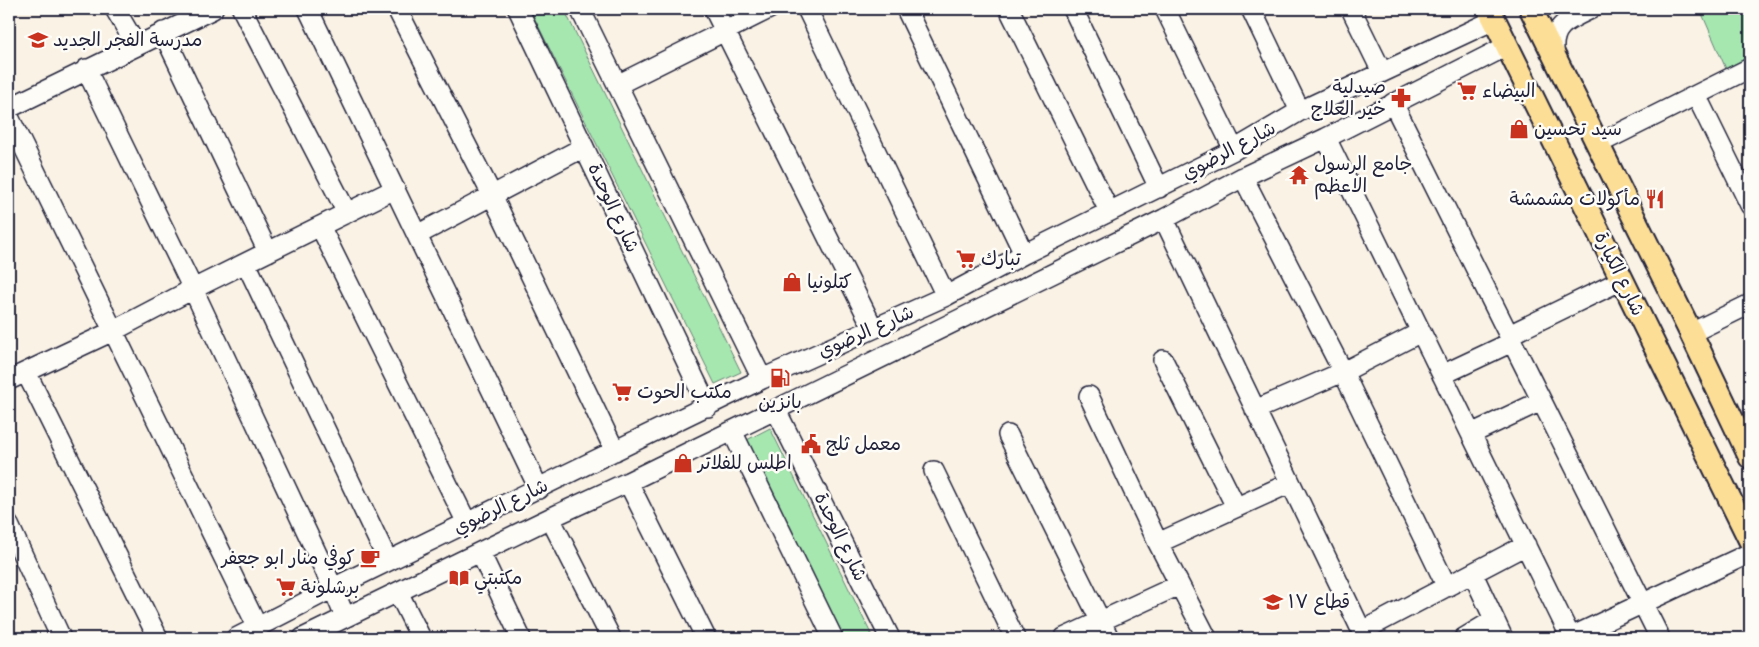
<svg xmlns="http://www.w3.org/2000/svg" width="1759" height="647" font-family="Mynerve,'Playpen Sans Arabic',sans-serif">
	<style>
		.green { fill: #a6e7b0; stroke: #648476 }
		.lines { fill: none; stroke-linecap: round; stroke-linejoin: round }
		.minor-casing { stroke: #22223b; stroke-width: 22 }
		.major-casing { stroke: #22223b; stroke-width: 26 }
		.minor { stroke: #fdfcf7; stroke-width: 19 }
		.major { stroke: #fdde96; stroke-width: 22 }
		.labels { text-anchor: middle; dominant-baseline: central; stroke-width: 5; stroke-linejoin: round; paint-order: stroke }
		.poi-label { font-size: 19px; fill: #22223b; stroke: #fdfcf7; text-anchor: start }
		.street-label { font-size: 19px; fill: #22223b; stroke: #fdfcf7 }
	</style>
	<rect width="100%" height="100%" fill="#f9f2e5"/>
	<filter id="ink" filterUnits="userSpaceOnUse"><feTurbulence type="fractalNoise" baseFrequency=".02" numOctaves="2"/><feDisplacementMap in="SourceGraphic" scale="10" xChannelSelector="R" yChannelSelector="G"/><feConvolveMatrix kernelMatrix="1 2 1 2 8 2 1 2 1" color-interpolation-filters="sRGB"/></filter>
	<g filter="url(#ink)">
		<path class="green" d="M530,9H564L741,372L715,384Z
			M1700,9H1750V68L1730,78Z
			M770,428L873,638H843L745,441Z"/>
		<g class="lines">
			<defs>
				<path id="minor" d="M115,9L136,45
					M242,9L347,213
					M308,9L539,489
					M397,9L492,195L615,451
					M518,9L708,407
					M580,9L762,379
					M714,9L873,328
					M807,9L946,296
					M906,9L1024,254
					M1009,9L1109,211
					M1073,9L1159,188
					M1165,9L1234,150
					M1251,9L1300,111
					M1351,9L1382,72
					M163,32L268,252
					M1555,57C1549,27 1567,20 1591,9
					M86,69L193,289L333,588L345,617
					M617,85L769,9
					M1696,95L1750,205
					M1393,103L1660,638
					M9,108L213,9
					M9,117L258,628
					M1326,138L1571,638
					M1598,144L1750,68
					M1243,177L1343,372L1447,587
					M1164,219L1365,638
					M320,226L467,523
					M417,235L584,147
					M246,263L388,561
					M1691,333L1750,304
					M1509,335L1622,280
					M1163,360L1236,507
					M26,372L158,638
					M1442,375L1512,342
					M9,380L113,331L193,289L395,189
					M1089,396L1158,543L1207,638
					M776,410L890,638
					M1255,410L1343,372L1421,332
					M732,431L833,638
					M1471,434L1541,401
					M1008,435L1109,638
					M934,471L1015,638
					M628,482L706,638
					M550,518L611,638
					M9,525L61,638
					M1158,543L1290,483
					M480,552L521,638
					M1473,574L1503,638
					M398,592L421,638
					M1362,631L1526,545
					M1571,637L1750,553
					M236,638L333,588L762,379L946,296L1024,254L1234,150L1300,111L1494,20
					M303,638L550,518L628,482L1164,219L1243,177L1326,138L1507,46
					M1064,638L1179,585
					M1464,638L1494,620"/>
				<path id="major" d="M1489,9L1750,540
					M1531,9L1691,333L1750,457"/>
			</defs>
			<use href="#minor" class="minor-casing"/>
			<use href="#major" class="major-casing"/>
			<use href="#minor" class="minor"/>
			<use href="#major" class="major"/>
		</g>
	</g>
	<defs>
		<symbol id="school-bare" viewBox="-9 -9 18 18"><path d="M0-5L7-2L0 1L-7-2ZM-4 1L0 2.5L4 1V4Q0 6-4 4Z" fill="#c8321e" stroke="#fdfcf7" stroke-width="2.5" paint-order="stroke"/></symbol>
		<symbol id="supermarket-bare" viewBox="-9 -9 18 18"><path d="M-6-5.5h2.5l.6 2H6L4.5 2H-2.5L-4.4-4H-6ZM-1.5 3.2a1.3 1.3 0 1 0 .1 0ZM3 3.2a1.3 1.3 0 1 0 .1 0Z" fill="#c8321e" stroke="#fdfcf7" stroke-width="2.5" paint-order="stroke"/></symbol>
		<symbol id="pharmacy-bare" viewBox="-9 -9 18 18"><path d="M-2-6h4v4h4v4h-4v4h-4v-4h-4v-4h4Z" fill="#c8321e" stroke="#fdfcf7" stroke-width="2.5" paint-order="stroke"/></symbol>
		<symbol id="shop-bare" viewBox="-9 -9 18 18"><path d="M-5-2.5h2.3a2.7 3.5 0 0 1 5.4 0H5L5.5 6h-11ZM-1.5-2.5h3a1.5 2.3 0 0 0-3 0Z" fill="#c8321e" stroke="#fdfcf7" stroke-width="2.5" paint-order="stroke"/></symbol>
		<symbol id="temple-bare" viewBox="-9 -9 18 18"><path d="M0-6L5-2H3V0L6.5 2.5H4V6H1.5V3h-3V6H-4V2.5H-6.5L-3 0V-2H-5Z" fill="#c8321e" stroke="#fdfcf7" stroke-width="2.5" paint-order="stroke"/></symbol>
		<symbol id="restaurant-bare" viewBox="-9 -9 18 18"><path d="M-5-6h1v4h1v-4h1v4h1v-4h1v5L-1.5 .5V6h-2V.5L-5-1ZM5-6V6H3V1.5H1.5Q1.5-4 5-6Z" fill="#c8321e" stroke="#fdfcf7" stroke-width="2.5" paint-order="stroke"/></symbol>
		<symbol id="fuel-bare" viewBox="-9 -9 18 18"><path d="M-5.5-6h7V0h2V4h1.3V-2.5L3-4.5l.8-.8L6-3V5H2.5V1h-1V6h-7ZM-4.2-4.7v3.2H.2V-4.7Z" fill="#c8321e" stroke="#fdfcf7" stroke-width="2.5" paint-order="stroke"/></symbol>
		<symbol id="civic-bare" viewBox="-9 -9 18 18"><path d="M-.6-6.5H3V-4.5H.6V-3L4-1V1h2V6H-6V1h2V-1L-.6-3ZM-1.2 2.5V6h2.4V2.5Z" fill="#c8321e" stroke="#fdfcf7" stroke-width="2.5" paint-order="stroke"/></symbol>
		<symbol id="cafe-bare" viewBox="-9 -9 18 18"><path d="M-5.5-4.5H6V0H3Q3 3.5 0 3.5H-2.5Q-5.5 3.5-5.5 0ZM3-3.2v2h1.7v-2ZM-6 4.5H4V6H-6Z" fill="#c8321e" stroke="#fdfcf7" stroke-width="2.5" paint-order="stroke"/></symbol>
		<symbol id="library-bare" viewBox="-9 -9 18 18"><path d="M-6-4Q-3-5.5-.7-3.5V5Q-3 3-6 4ZM6-4Q3-5.5 .7-3.5V5Q3 3 6 4Z" fill="#c8321e" stroke="#fdfcf7" stroke-width="2.5" paint-order="stroke"/></symbol>
	</defs>
	<g fill-rule="evenodd">
		<use href="#school-bare" x="24" y="26" width="28" height="28"/>
		<use href="#supermarket-bare" x="1453" y="77" width="28" height="28"/>
		<use href="#pharmacy-bare" x="1387" y="84" width="28" height="28"/>
		<use href="#shop-bare" x="1505" y="115" width="28" height="28"/>
		<use href="#temple-bare" x="1285" y="161" width="28" height="28"/>
		<use href="#restaurant-bare" x="1641" y="185" width="28" height="28"/>
		<use href="#supermarket-bare" x="952" y="245" width="28" height="28"/>
		<use href="#shop-bare" x="778" y="268" width="28" height="28"/>
		<use href="#fuel-bare" x="766" y="364" width="28" height="28"/>
		<use href="#supermarket-bare" x="608" y="378" width="28" height="28"/>
		<use href="#civic-bare" x="797" y="430" width="28" height="28"/>
		<use href="#shop-bare" x="669" y="449" width="28" height="28"/>
		<use href="#cafe-bare" x="356" y="544" width="28" height="28"/>
		<use href="#library-bare" x="445" y="564" width="28" height="28"/>
		<use href="#supermarket-bare" x="272" y="573" width="28" height="28"/>
		<use href="#school-bare" x="1259" y="588" width="28" height="28"/>
	</g>
	<g class="labels">
		<g class="poi-label">
			<text x="53" y="40">مدرسة الفجر الجديد</text>
			<text x="1386" y="87" text-anchor="end">صيدلية<tspan x="1386" dy="22">خير العلاج</tspan></text>
			<text x="1482" y="91">البيضاء</text>
			<text x="1534" y="129">سيد تحسين</text>
			<text x="1314" y="164">جامع الرسول<tspan x="1314" dy="22">الاعظم</tspan></text>
			<text x="1640" y="199" text-anchor="end">مأكولات مشمشة</text>
			<text x="981" y="259">تبارك</text>
			<text x="807" y="282">كتلونيا</text>
			<text x="637" y="392">مكتب الحوت</text>
			<text x="780" y="402" text-anchor="middle">بانزين</text>
			<text x="826" y="444">معمل ثلج</text>
			<text x="698" y="463">اطلس للفلاتر</text>
			<text x="355" y="558" text-anchor="end">كوفي منار ابو جعفر</text>
			<text x="474" y="578">مكتبتي</text>
			<text x="301" y="587">برشلونة</text>
			<text x="1288" y="602">قطاع ١٧</text>
		</g>
		<g class="street-label">
			<text transform="translate(1229 151) rotate(-28)">شارع الرضوي</text>
			<text transform="translate(613 208) rotate(65)">شارع الوحدة</text>
			<text transform="translate(1619 274) rotate(64)">شارع الكيارة</text>
			<text transform="translate(866 332) rotate(-24)">شارع الرضوي</text>
			<text transform="translate(501 507) rotate(-26)">شارع الرضوي</text>
			<text transform="translate(840 537) rotate(64)">شارع الوحدة</text>
		</g>
	</g>
	<rect width="1759" height="647" fill="none" stroke="#fdfcf7" stroke-width="30"/>
	<rect x="15" y="15" width="1729" height="617" fill="none" stroke="#22223b" stroke-width="2" filter="url(#ink)"/>
</svg>
